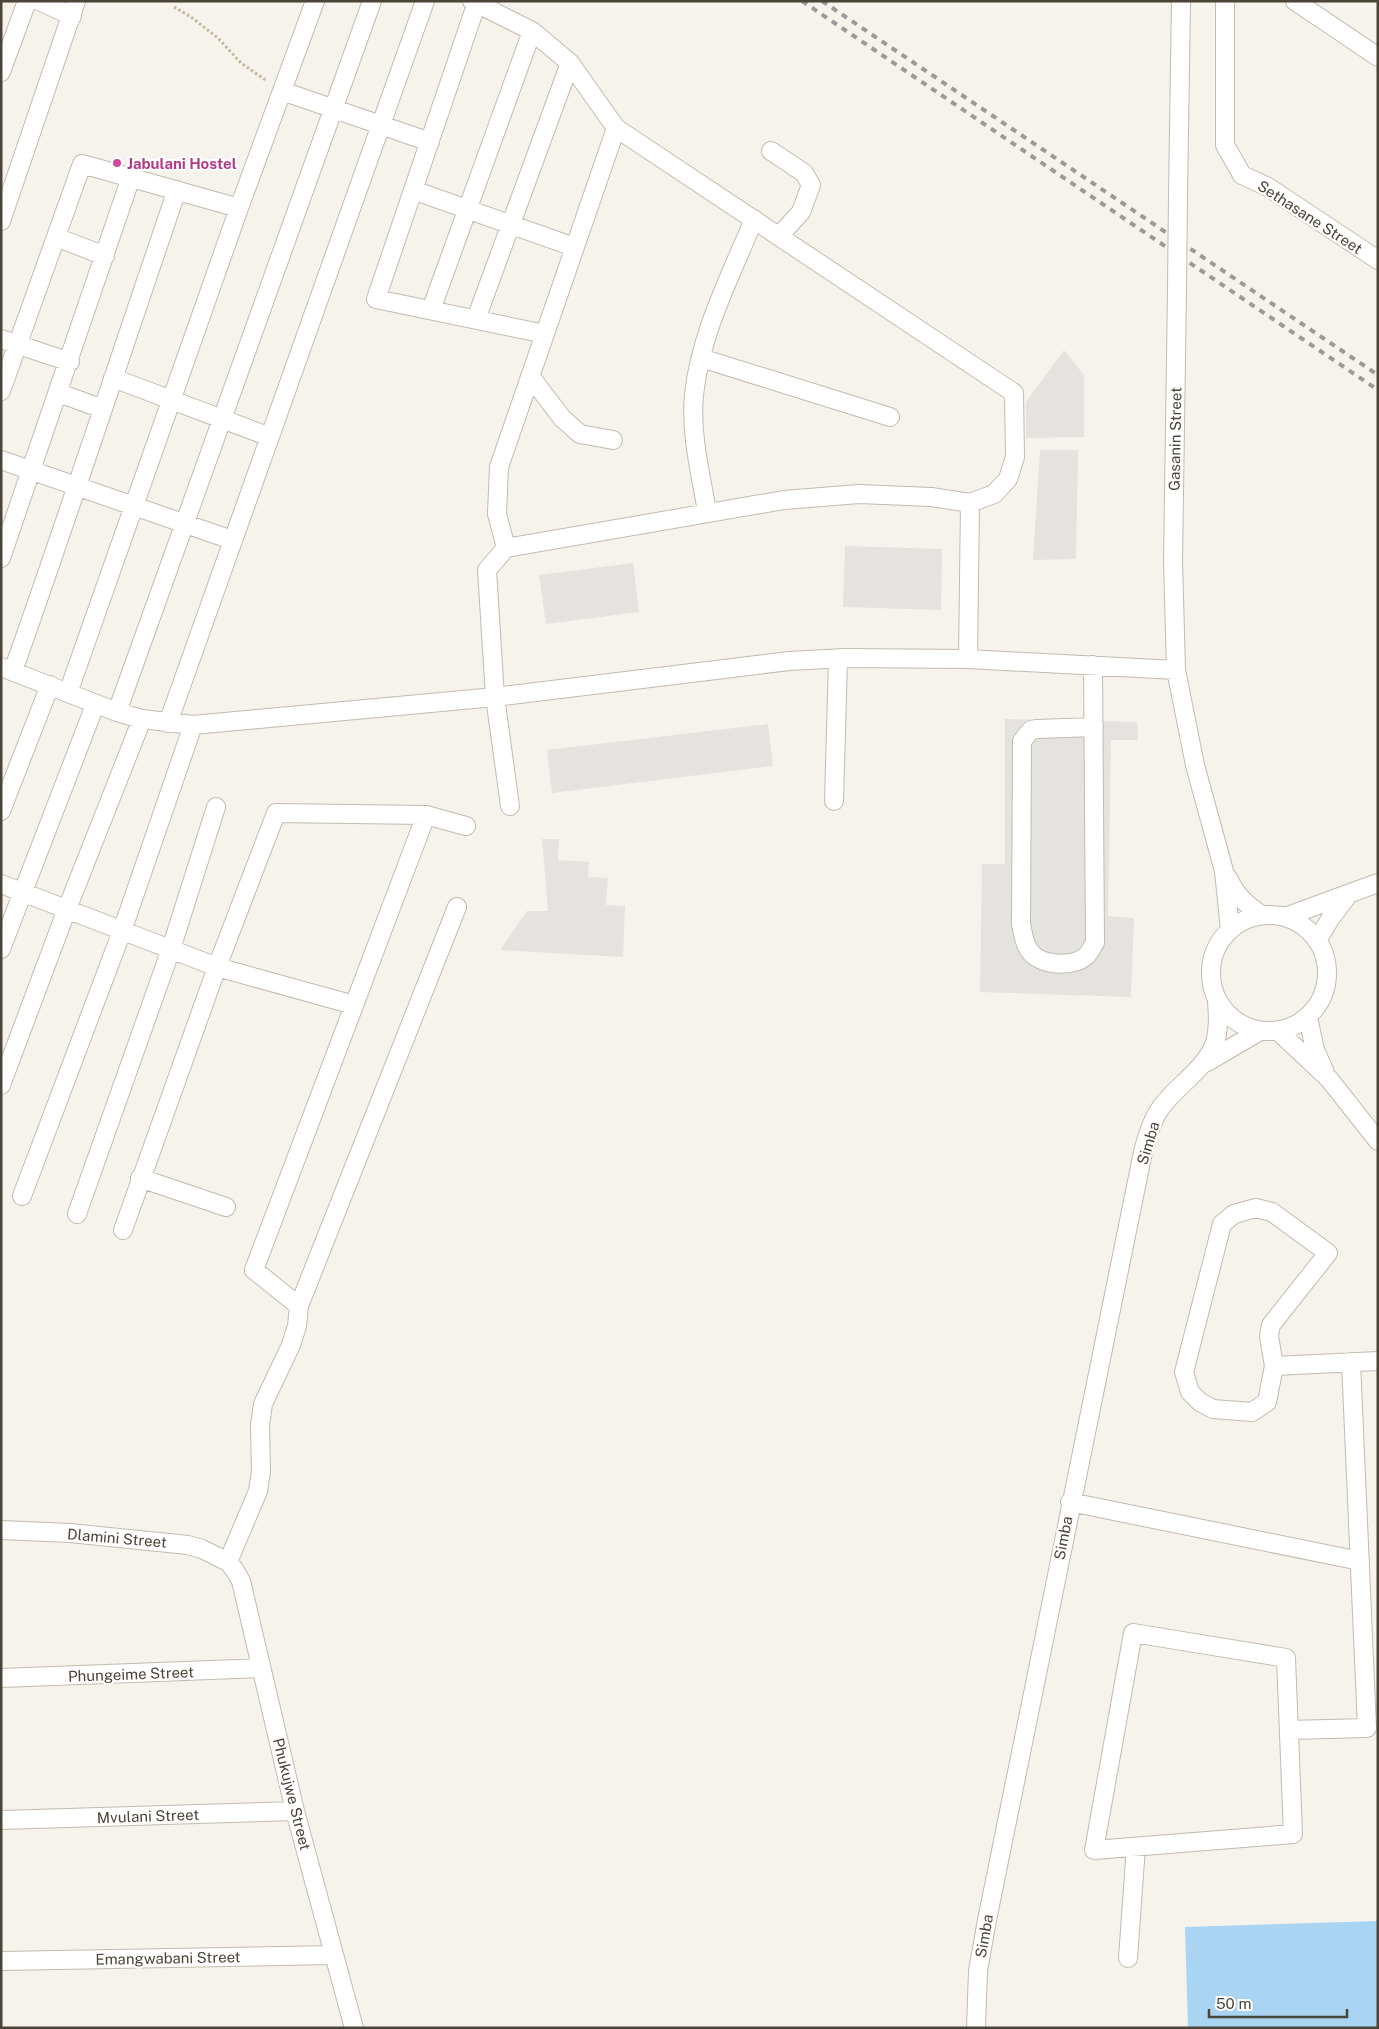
<svg xmlns="http://www.w3.org/2000/svg" width="1379" height="2029" font-family="'Public Sans',sans-serif">
	<style>
		.parking { fill: #e5e3e0 }
		.water { fill: #a9d4f2 }
		.lines { fill: none; stroke-linecap: round; stroke-linejoin: round }
		.minor-casing { stroke: #c2bbae; stroke-width: 20 }
		.path { stroke: #c4b79f; stroke-width: 3; stroke-dasharray: 2.5 2.5; stroke-linecap: butt }
		.minor { stroke: #fff; stroke-width: 18 }
		.rail { stroke: #9a9a9a; stroke-width: 4; stroke-dasharray: 6 6; stroke-linecap: butt }
		.minor-bridge-casing { stroke: #c2bbae; stroke-width: 20; stroke-linecap: butt }
		.minor-bridge { stroke: #fff; stroke-width: 18 }
		.hotel-dot { fill: #d1479c; stroke: #fff; stroke-width: 2 }
		.labels { text-anchor: middle; dominant-baseline: central; stroke-width: 4.5; stroke-linejoin: round; paint-order: stroke }
		.hotel-label { font-size: 15px; font-weight: bold; fill: #b23c85; stroke: #fff; text-anchor: start }
		.street-label { font-size: 15px; fill: #4b4439; stroke: #fff }
	</style>
	<rect width="100%" height="100%" fill="#f6f3ec"/>
	<path class="parking" d="M1064,350L1084,375V437L1026,438V402Z
		M1040,450H1078L1076,559L1033,560Z
		M845,546L942,549L941,610L843,607Z
		M633,563L639,612L546,624L539,575Z
		M1005,719L1137,722L1138,740H1111L1108,916L1134,918L1131,997L980,992L982,864H1005Z
		M768,724L773,766L552,793L547,750Z
		M542,839H559L558,860L589,862L588,877L608,878L606,905L625,906L623,957L500,950L527,911H548Z"/>
	<path class="water" d="M1378,1921V2028H1188L1185,1927Z"/>
	<g class="lines">
		<defs>
			<path id="minor" d="M39,1L72,16
				M472,1L532,31L570,63L616,128L1014,393L1015,457L1008,479L994,494L970,503L931,497L859,494L784,500L506,548
				M1225,1V145L1242,175L1268,187L1378,260
				M1295,1L1378,57
				M476,5L376,299L545,334
				M1,72L27,1
				M282,91L430,142
				M771,151L804,173L811,185L801,212L779,236
				M413,190L574,247
				M1178,196L1181,1
				M1,221L76,1
				M56,237L105,256
				M1177,291L1173,561L1176,670L1195,765L1224,871L1230,930
				M431,310L532,31
				M476,319L570,63
				M1,339L70,362
				M701,358L890,417
				M530,376L562,418L580,434L613,440
				M113,378L270,437
				M1,391L82,164L239,208
				M59,393L103,409
				M1,460L232,540
				M707,512C701,475 690,433 694,395C700,334 731,275 754,219
				M1,558L131,177
				M968,659L970,503
				M1093,665L1095,943C1092,946 1090,953 1086,956C1073,968 1039,966 1029,950C1024,943 1023,933 1021,924L1022,741L1031,730L1037,729L1094,727
				M1,667L117,712L142,719L193,725L495,697L789,661L845,658L968,659L1176,670
				M13,671C70,511 122,350 177,190
				M68,693L239,208L315,1
				M117,712L372,1
				M168,723L425,1
				M834,801L838,659
				M510,806L495,697L487,570L506,548L497,514L499,467L616,128
				M1,811L50,685
				M1228,878C1236,895 1246,905 1262,915
				M1,884L217,967L354,1005
				M1211 973a58 58 0 1 1 116 0a58 58 0 1 1-116 0Z
				M1285,917L1378,883
				M1317,941L1330,919L1348,895
				M1,949L95,705
				M1308,1017L1315,1050L1324,1070
				M1278,1031L1329,1079L1378,1141
				M1207,1062L1260,1031
				M1,1085L67,909L142,719
				M140,1178L226,1207
				M22,1196L122,931L193,725
				M1256,1208L1272,1212L1328,1253L1271,1325L1269,1336L1274,1366L1267,1402L1252,1412L1213,1409L1200,1402L1190,1392L1184,1372L1222,1224L1234,1214Z
				M77,1214L171,949L216,807
				M123,1230L217,967L276,813L426,815L466,826
				M299,1306L254,1270L426,815
				M1274,1366L1378,1361
				M1070,1502L1360,1561
				M1,1530L70,1533L188,1545L202,1549L228,1562L234,1569L241,1581L295,1811L354,2028
				M228,1562L258,1491L261,1471L260,1425L263,1404L291,1345L297,1326L299,1306L457,907
				M1133,1633L1286,1658L1293,1834L1094,1850Z
				M1,1678L261,1668
				M1289,1730L1367,1728L1351,1362
				M1,1820L295,1811
				M1128,1958L1136,1847
				M1,1961L334,1955
				M976,2028L978,1971L987,1920L1143,1152C1147,1136 1152,1119 1162,1106C1178,1085 1206,1068 1215,1043C1219,1029 1218,1015 1217,1001"/>
		</defs>
		<use href="#minor" class="minor-casing"/>
		<path class="path" d="M174,7L191,17L218,38L241,63L267,81"/>
		<use href="#minor" class="minor"/>
		<path class="rail" d="M802,1L1378,390
			M822,1L1378,375"/>
		<defs>
			<path id="minor-bridge" d="M1177,291L1178,196"/>
		</defs>
		<use href="#minor-bridge" class="minor-bridge-casing"/>
		<use href="#minor-bridge" class="minor-bridge"/>
	</g>
	<circle class="hotel-dot" cx="117" cy="163" r="5"/>
	<g class="labels">
		<g class="hotel-label">
			<text x="127" y="163">Jabulani Hostel</text>
		</g>
		<g class="street-label">
			<text transform="translate(1310 217) rotate(33)">Sethasane Street</text>
			<text transform="translate(1175 439) rotate(-89)">Gasanin Street</text>
			<text transform="translate(1148 1143) rotate(-73)">Simba</text>
			<text transform="translate(117 1538) rotate(5)">Dlamini Street</text>
			<text transform="translate(1063 1538) rotate(-79)">Simba</text>
			<text transform="translate(131 1674) rotate(-2)">Phungeime Street</text>
			<text transform="translate(292 1794) rotate(76)">Phukujwe Street</text>
			<text transform="translate(148 1816) rotate(-2)">Mvulani Street</text>
			<text transform="translate(984 1936) rotate(-80)">Simba</text>
			<text transform="translate(168 1958) rotate(-1)">Emangwabani Street</text>
		</g>
	</g>
	<rect width="1379" height="2029" fill="none" stroke="#4b4439" stroke-width="5"/>
	<path d="M1209 2009v8h138v-8" fill="none" stroke="#4b4439" stroke-width="2.5"/>
	<text x="1216" y="2009" font-size="15" fill="#4b4439" stroke="#ffffff" stroke-width="4" paint-order="stroke">50 m</text>
</svg>
